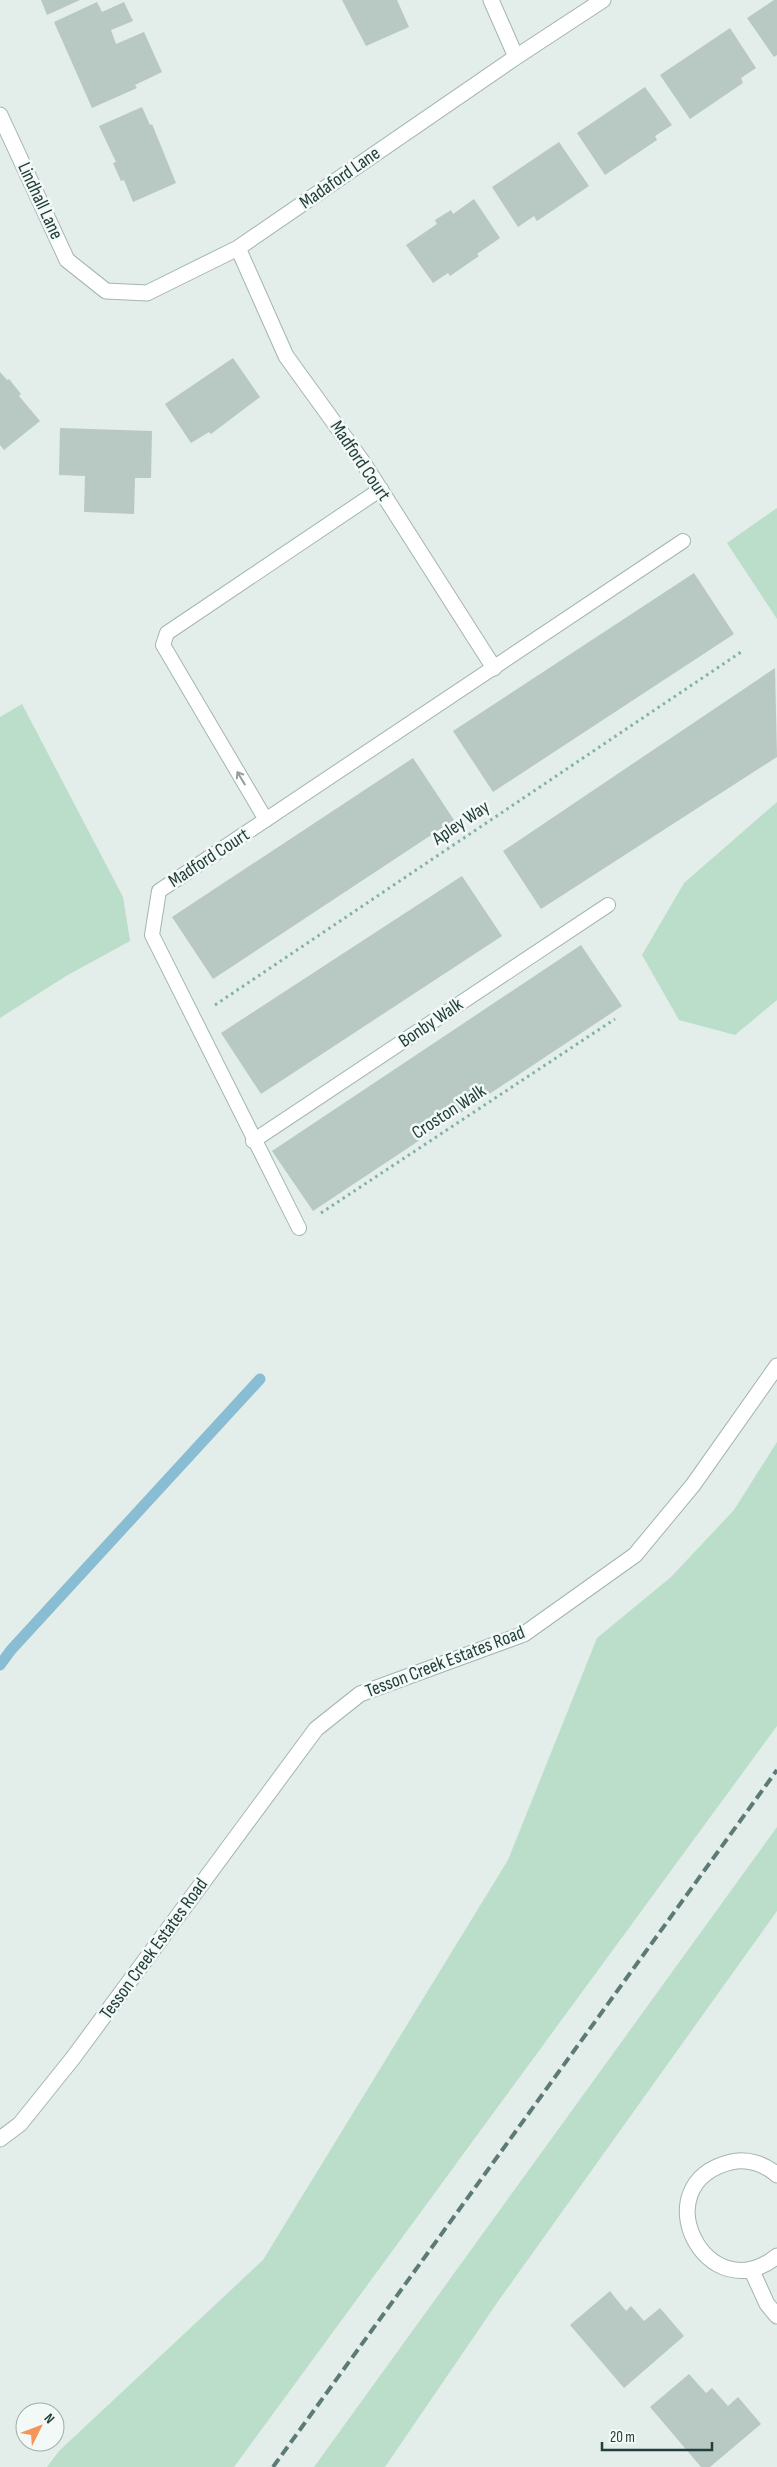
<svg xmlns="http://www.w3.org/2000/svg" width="777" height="2467" font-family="'Sofia Sans Condensed',sans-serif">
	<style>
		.green { fill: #bbdeca }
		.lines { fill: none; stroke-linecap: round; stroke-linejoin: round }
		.stream { stroke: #89bdd3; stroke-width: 11 }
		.building { fill: #b8c8c3 }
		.service-casing { stroke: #a5b5b2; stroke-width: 16 }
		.minor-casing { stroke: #a5b5b2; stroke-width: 17 }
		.path { stroke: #82b1a9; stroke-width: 3; stroke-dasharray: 2.5 4; stroke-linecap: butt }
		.service { stroke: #fff; stroke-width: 14 }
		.minor { stroke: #fff; stroke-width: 15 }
		.rail { stroke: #5c7a76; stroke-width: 4; stroke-dasharray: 10 5; stroke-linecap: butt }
		.oneway { stroke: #909f9d }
		.labels { text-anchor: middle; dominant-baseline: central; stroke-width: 5; stroke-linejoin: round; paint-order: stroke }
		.street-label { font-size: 19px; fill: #223f3b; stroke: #f3f9f7 }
	</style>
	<rect width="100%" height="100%" fill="#e3edea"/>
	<path class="green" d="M777,508V619L727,543Z
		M22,704L123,897L130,941L66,976L0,1018V717Z
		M777,802V1000L735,1035L679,1020L642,955L684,883Z
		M777,1442V1726L234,2467H47L59,2451L263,2260L508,1860L597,1638L671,1577L734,1510Z
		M777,1827V1911L499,2300L385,2467H314Z"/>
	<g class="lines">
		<path class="stream" d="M0,1665L11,1650L260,1379"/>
	</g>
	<path class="building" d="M41,0H80L47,15Z
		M342,0H397L409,27L366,46Z
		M774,0H777V55L774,57L747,18Z
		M97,2L102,12L124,2L133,21L111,30L116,44L144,32L162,72L135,85L137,88L92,108L54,22Z
		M730,28L756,68L741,78L743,83L690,119L660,75Z
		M645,87L672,125L655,136L657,140L605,175L577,133Z
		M142,107L150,125L152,124L176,183L133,202L124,180L121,181L113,163L116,162L99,126Z
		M559,142L589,186L537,221L534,216L518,227L492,187Z
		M474,199L500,238L477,254L479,256L450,276L448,273L433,283L406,245L437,224L435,220L451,210L453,214Z
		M233,358L260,397L211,434L209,432L191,443L165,404Z
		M0,372L7,380L9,379L21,394L19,396L40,421L4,450L0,445Z
		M60,428L152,431L151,478H135L134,514L84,512L85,476L59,475Z
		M694,573L734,634L493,792L453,731Z
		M775,668L777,757L541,909L503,851Z
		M413,758L454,820L213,979L172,917Z
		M462,876L502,936L261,1094L221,1033Z
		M581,945L622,1006L313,1211L272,1151Z
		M610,2291L626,2311L631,2306L644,2321L660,2308L684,2336L624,2388L570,2325Z
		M689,2374L706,2393L712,2388L728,2406L738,2397L761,2424L710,2467H701L650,2407Z"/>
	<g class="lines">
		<defs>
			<path id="service" d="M266,820L163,645L167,633L381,489
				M253,1141L608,905
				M299,1228L152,935L159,891L683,541"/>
			<path id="minor" d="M491,0L516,57
				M0,115L67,260L106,291L147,293L238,248L516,57L603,0
				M238,248L286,356L364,464L494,668
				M0,2139L20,2124L73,2058L316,1729L360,1694L524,1634L635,1555L693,1485L777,1366
				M777,2175C765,2164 747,2158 731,2162C641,2184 707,2313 777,2256
				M751,2269L767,2304L777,2316"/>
		</defs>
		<use href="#service" class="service-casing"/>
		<use href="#minor" class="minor-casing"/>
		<path class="path" d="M215,1005L744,650
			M321,1213L615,1019"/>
		<use href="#service" class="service"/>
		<use href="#minor" class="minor"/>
		<path class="rail" d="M273,2467L777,1770"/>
	</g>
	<defs><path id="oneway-shaft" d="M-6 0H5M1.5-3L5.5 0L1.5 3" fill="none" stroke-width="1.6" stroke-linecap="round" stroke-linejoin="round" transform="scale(1.25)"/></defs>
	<use class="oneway" href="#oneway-shaft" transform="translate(241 778) rotate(-121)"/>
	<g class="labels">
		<g class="street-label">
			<text transform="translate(340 178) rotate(-35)">Madaford Lane</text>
			<text transform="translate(40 201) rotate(65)">Lindhall Lane</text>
			<text transform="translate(360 461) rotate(56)">Madford Court</text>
			<text transform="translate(461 823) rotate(-34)">Apley Way</text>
			<text transform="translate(209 858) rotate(-33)">Madford Court</text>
			<text transform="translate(431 1023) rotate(-34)">Bonby Walk</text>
			<text transform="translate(449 1112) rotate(-33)">Croston Walk</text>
			<text transform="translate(445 1662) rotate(-21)">Tesson Creek Estates Road</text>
			<text transform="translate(154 1949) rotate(-54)">Tesson Creek Estates Road</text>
		</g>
	</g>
	<g transform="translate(40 2427) rotate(48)"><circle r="24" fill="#f3f9f7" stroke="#9fafac"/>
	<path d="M0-4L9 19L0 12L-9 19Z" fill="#f59659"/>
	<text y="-8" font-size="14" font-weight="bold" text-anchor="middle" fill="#223f3b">N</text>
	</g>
	<path d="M602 2442v8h110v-8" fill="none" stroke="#223f3b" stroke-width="2.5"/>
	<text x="610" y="2442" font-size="15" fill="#223f3b" stroke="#f3f9f7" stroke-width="4" paint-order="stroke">20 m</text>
</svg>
